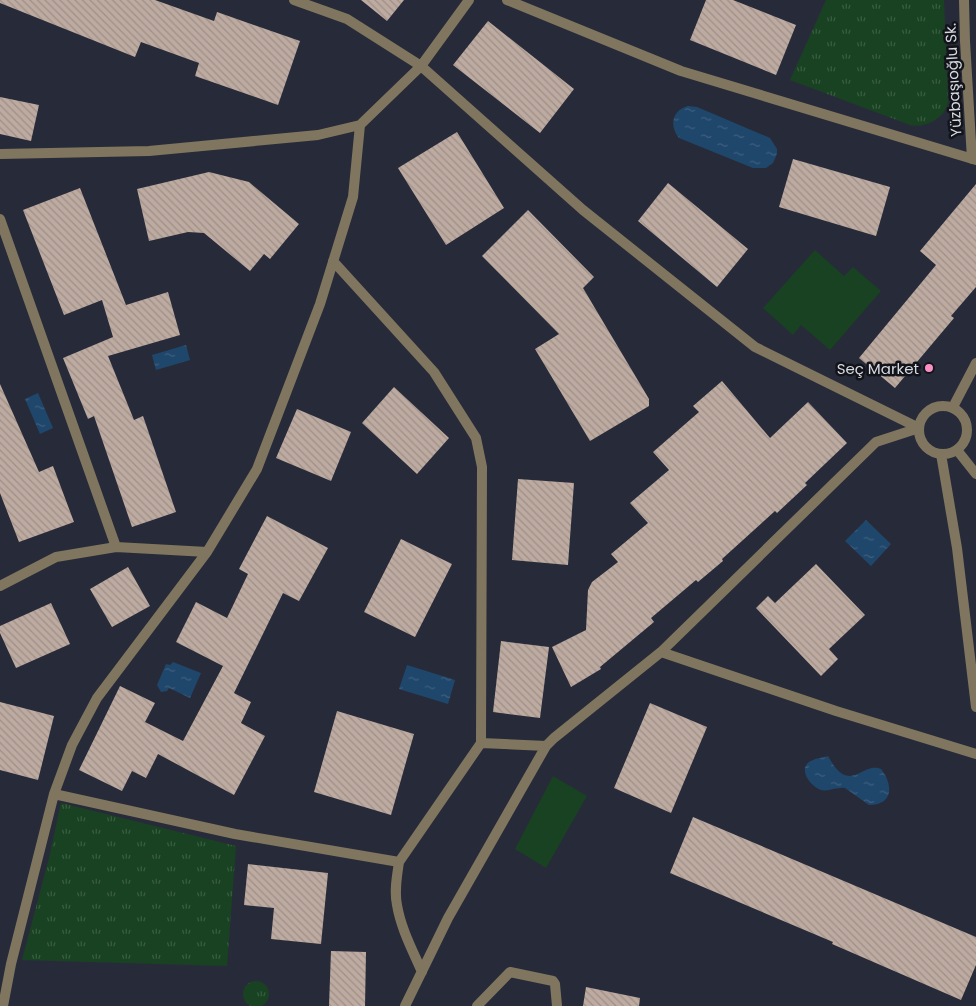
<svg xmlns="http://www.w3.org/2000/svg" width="976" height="1006" font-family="Poppins,sans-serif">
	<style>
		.grass { fill: #184221 }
		.park { fill: url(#park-tufts) }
		.water { fill: url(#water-ripples) }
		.building { fill: url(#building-back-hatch) }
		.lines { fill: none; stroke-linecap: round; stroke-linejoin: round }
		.street { stroke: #80765f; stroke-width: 10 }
		.poi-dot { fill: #fb8fc5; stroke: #12141a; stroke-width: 2 }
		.labels { text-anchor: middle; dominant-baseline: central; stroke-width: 5; stroke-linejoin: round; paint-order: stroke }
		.street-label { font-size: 15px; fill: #d7dae3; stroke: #12141a }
		.poi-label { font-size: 15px; fill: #d7dae3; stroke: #12141a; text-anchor: end }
	</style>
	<defs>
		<pattern id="park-tufts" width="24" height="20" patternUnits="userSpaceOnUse" patternTransform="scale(1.25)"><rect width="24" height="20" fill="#184221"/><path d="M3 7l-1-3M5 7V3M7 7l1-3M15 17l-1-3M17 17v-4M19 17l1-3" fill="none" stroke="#395d41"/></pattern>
		<pattern id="water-ripples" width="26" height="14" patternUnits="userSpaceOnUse" patternTransform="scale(1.25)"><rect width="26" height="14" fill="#1f466b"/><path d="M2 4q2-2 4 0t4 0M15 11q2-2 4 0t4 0" fill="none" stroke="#3f6080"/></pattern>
		<pattern id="building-back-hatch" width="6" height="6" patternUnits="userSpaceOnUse" patternTransform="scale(1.25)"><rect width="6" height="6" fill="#bdaaa0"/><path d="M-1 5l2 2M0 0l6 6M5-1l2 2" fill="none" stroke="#9e9089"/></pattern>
	</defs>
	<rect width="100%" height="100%" fill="#272b39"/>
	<path class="grass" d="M815,250L844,276L853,267L881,291L830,350L801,325L793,335L763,308Z
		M553,776L587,796L546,868L515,849Z"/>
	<path class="park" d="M826,0H944L948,103C944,119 925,128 910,125L790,80Z
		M61,803L236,846L227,966L22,960L49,858Z
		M243 994a13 13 0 1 1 26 0a13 13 0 1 1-26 0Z"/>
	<path class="water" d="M688,106L697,107L770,138L777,149V154L773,163L766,168H753L679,138C669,126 672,110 688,106Z
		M186,345L190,360L156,370L152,355Z
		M38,393L53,428L40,434L25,399Z
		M866,520L891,544L871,566L845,541Z
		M173,662L201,673L190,698L169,688L167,691L161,692L157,685L166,664L170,665Z
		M407,665L455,680L448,704L399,689Z
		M828,756C850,797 862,761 881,769C893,784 894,805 869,805L845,788C836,787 828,792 821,790C811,787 798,770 809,762C815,758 822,758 828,756Z"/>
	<path class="building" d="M0,0H155L214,21L217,12L300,41L278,105L195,76L199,63L141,42L135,57L0,3Z
		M361,0H404L387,21Z
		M706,0H733L796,25L776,75L690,40Z
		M488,21L574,89L540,133L453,65Z
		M0,97L39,105L31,141L0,134Z
		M457,132L504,208L446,245L398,168Z
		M793,159L890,187L876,236L779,207Z
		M209,172L249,182L299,224L270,259L264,254L250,271L204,233L188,232L149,241L137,189Z
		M668,183L748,249L717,287L638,221Z
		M976,184V287L951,316L954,318L895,388L859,358L936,265L920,251Z
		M80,188L126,305L168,292L180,335L108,356L134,420L143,416L176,512L132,527L94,416L88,419L63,358L113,337L102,300L64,315L23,210Z
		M528,210L594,277L583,288L649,399V406L590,441L535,349L559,334L482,256Z
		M722,381L770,438L808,402L847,443L805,483L807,485L777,513L775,511L722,559L723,561L698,582L696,580L651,618L654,622L600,667L601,669L571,687L552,647L586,630L588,590L592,582L618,562L611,554L648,523L630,503L669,470L653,452L699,412L693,406Z
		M0,384L39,472L53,466L74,522L19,542L0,493Z
		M394,387L449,438L417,474L362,423Z
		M297,409L351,432L331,481L276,458Z
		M518,479L574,483L568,565L512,560Z
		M267,516L328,548L299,601L283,593L234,693L251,702L241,723L265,736L234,795L158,754L146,778L132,771L122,791L79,770L120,686L155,703L145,722L183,741L223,666L176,642L196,602L227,618L248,574L239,569Z
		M401,539L452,564L415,637L364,612Z
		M816,564L865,615L829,649L838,659L821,676L756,608L768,596L775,603Z
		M128,567L150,606L112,627L90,589Z
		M51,603L70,644L16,668L0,633V626Z
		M501,641L549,647L540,718L493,712Z
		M0,702L54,716L38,780L0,770Z
		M650,703L707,727L671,813L614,788Z
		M337,711L414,734L391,815L314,792Z
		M693,817L976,937V965L961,1000L832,944L833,942L670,873Z
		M248,864L328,873L321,944L271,939L274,908L244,905Z
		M331,951L366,952L365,1006H329Z
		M586,987L640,998L639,1006H583Z"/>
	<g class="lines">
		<path class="street" d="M294,0L347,19L421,66L583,210L755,347L919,428
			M507,0L681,71L976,160
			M964,0L965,41L972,159
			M0,154L149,151L318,135L360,125L421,66L469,0
			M0,219L116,547
			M333,261L434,372L476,438L482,467L481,743
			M919 430a24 24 0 1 1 48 0a24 24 0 1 1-48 0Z
			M953,407L976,363
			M957,450L976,474
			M941,454L957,548L976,707
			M0,586L56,557L116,547L207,552
			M661,652L836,711L976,754
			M54,794L235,834L399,862
			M422,972C413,951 401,929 397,905C394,891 397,876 399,862L481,743L546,746
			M3,1006L11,964L54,794L72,745L97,698L207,552L257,469L320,304L353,197L360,125
			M405,1006L448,918L546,746L554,738L661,652L876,442L919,428
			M477,1006L510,972L553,981L555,984L557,1006"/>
	</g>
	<circle class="poi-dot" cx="929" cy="368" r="5"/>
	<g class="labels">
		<g class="street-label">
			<text transform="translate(953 80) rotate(-93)">Yüzbaşıoğlu Sk.</text>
		</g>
		<g class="poi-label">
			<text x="919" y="368">Seç Market</text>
		</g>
	</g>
</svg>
